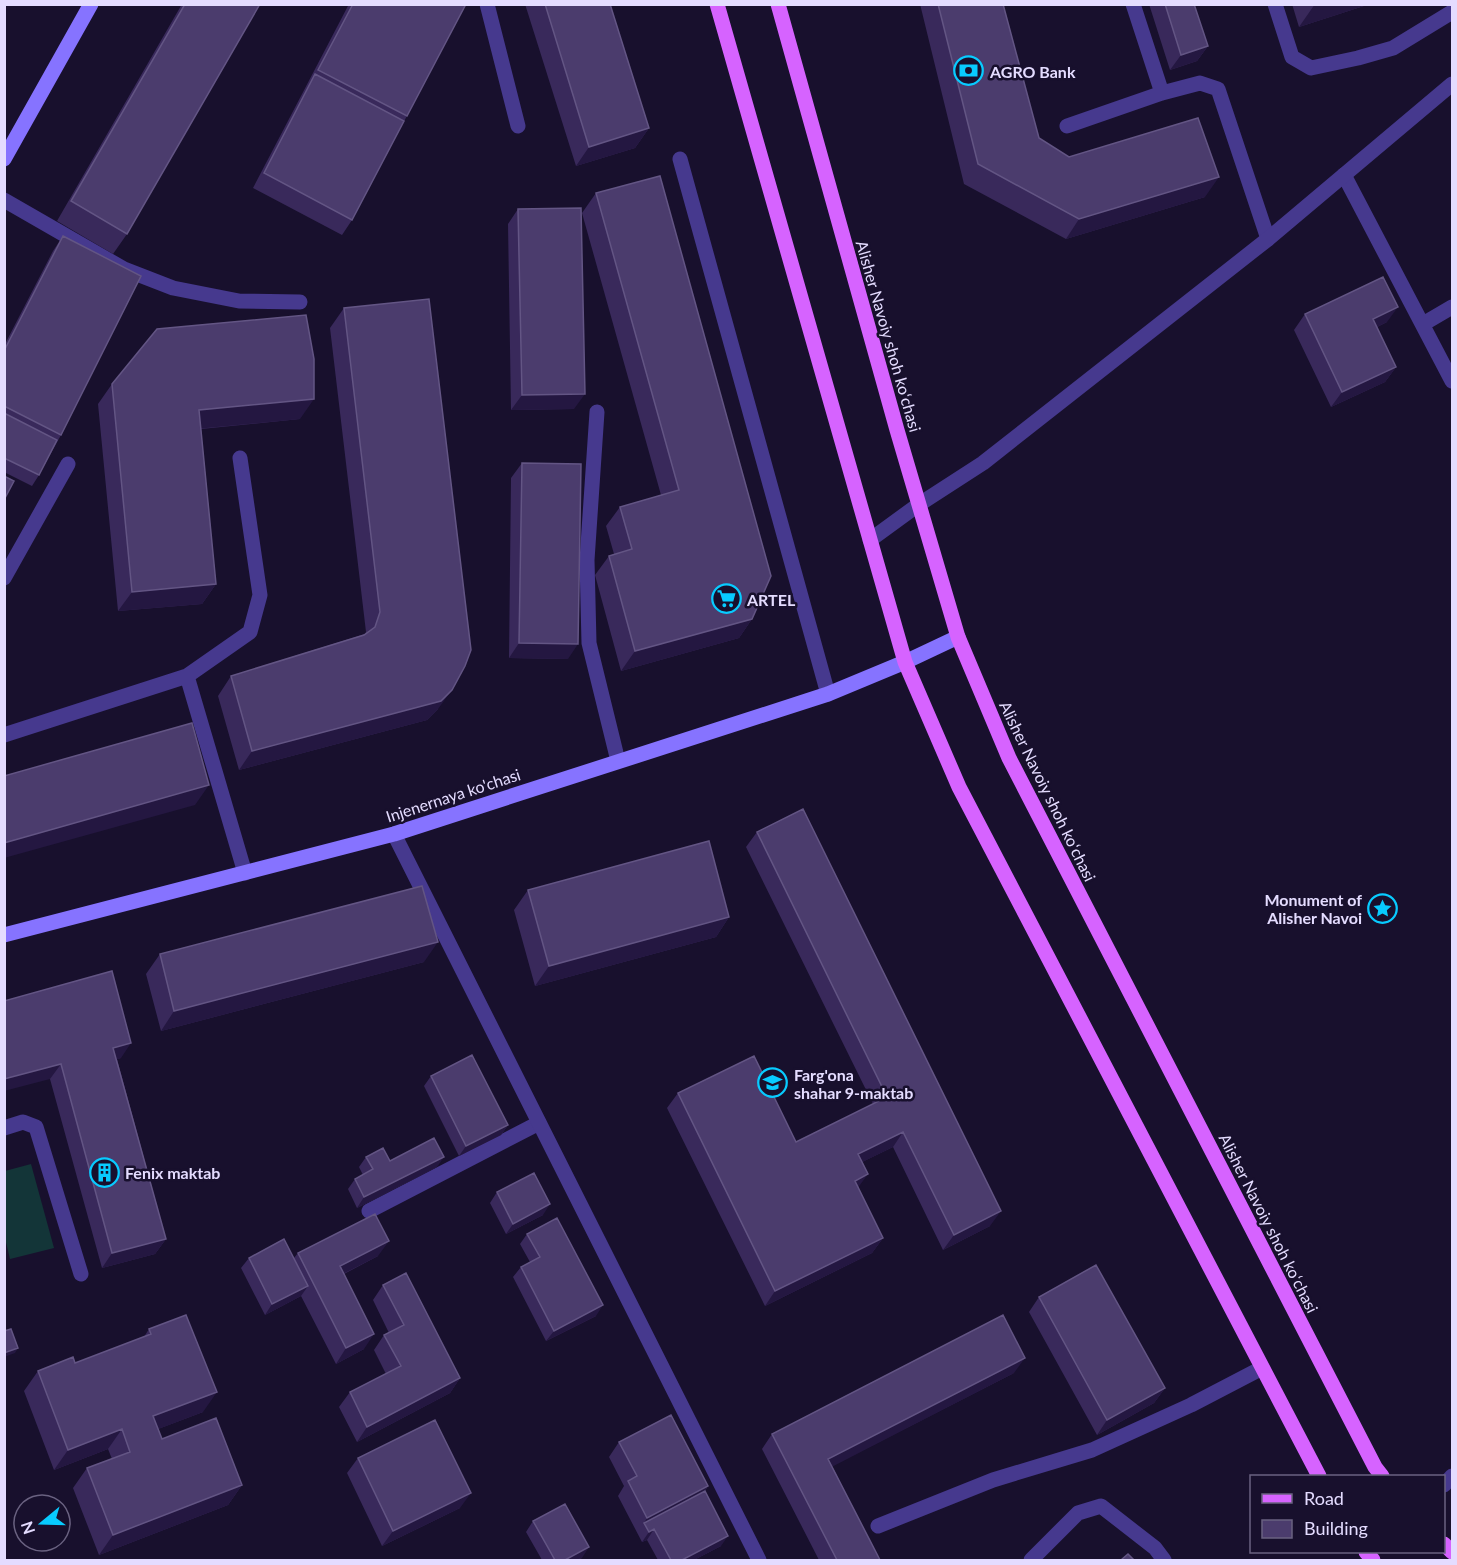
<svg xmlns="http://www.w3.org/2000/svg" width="1457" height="1565" font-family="Lato,sans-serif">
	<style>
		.green { fill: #133538 }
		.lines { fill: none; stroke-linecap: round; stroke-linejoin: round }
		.lane { stroke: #46398e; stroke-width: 15 }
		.street { stroke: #46398e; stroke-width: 15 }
		.secondary { stroke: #8673ff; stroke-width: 15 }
		.primary { stroke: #d663ff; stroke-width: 15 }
		.wall { fill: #39295b }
		.shaded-wall { fill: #241741 }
		.building { fill: #4b3c6d; stroke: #635584; stroke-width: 1.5 }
		.labels { text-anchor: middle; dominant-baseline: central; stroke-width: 5; stroke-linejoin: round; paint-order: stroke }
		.poi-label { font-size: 16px; font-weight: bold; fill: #e4dcff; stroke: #18102d; text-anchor: start }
		.street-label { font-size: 16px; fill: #e4dcff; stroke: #18102d }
	</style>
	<rect width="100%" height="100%" fill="#18102d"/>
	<path class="green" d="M31,1164L54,1248L10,1259L5,1238V1171Z"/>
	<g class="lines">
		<path class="lane" d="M487,4L518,126
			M1133,4L1162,93
			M1275,4L1292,57L1311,68L1358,58L1393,48L1452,12
			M1067,126L1162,93L1200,83L1218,89L1268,239
			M680,159L828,694
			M1344,175L1452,381
			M4,200L124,269L173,288L239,301L300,302
			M1423,324L1452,307
			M4,578L68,464
			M187,676L245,873
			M4,735L187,676L250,632L260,595L240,458
			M4,1128L23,1122L36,1127L81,1274
			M369,1211L539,1123
			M1444,1485L1452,1476
			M878,1526L993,1480L1092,1450L1191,1405L1262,1368
			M1031,1560L1078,1513L1101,1506L1155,1548L1164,1560"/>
		<path class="street" d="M597,412L587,560L589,643L618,761
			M870,540L918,505L983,463L1268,239L1452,84
			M394,834L759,1560"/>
		<path class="secondary" d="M4,159L91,4
			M4,935L394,834L828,694L905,662L958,637"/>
		<path class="primary" d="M717,4L905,662L959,787L1319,1476
			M778,4L897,430L958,637L1009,758L1375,1467L1382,1476
			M1444,1544L1452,1552
			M1366,1552L1373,1560"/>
	</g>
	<path class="wall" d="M182,4H260L127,234L113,254L57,221Z
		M349,4H466L352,220L342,235L253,188Z
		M525,4H610L649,128L635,148L576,166Z
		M920,4H1003L1039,138L1069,157L1205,197L1066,239L964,184Z
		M1149,4H1194L1208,46L1197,61L1170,70Z
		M1292,4H1370L1299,27Z
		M596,193L752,619L739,638L621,671L595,575L609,556L614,554L606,526L620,507L661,495L582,213Z
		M518,209L574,409L511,410L508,224Z
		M63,236L61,435L39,475L32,486L4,472V346L53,251Z
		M344,308L438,709L427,720L239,770L218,696L231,676L365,634L366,632L330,328Z
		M1305,314L1387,322L1377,327L1396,367L1385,382L1331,407L1294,330Z
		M112,384L300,419L201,429L216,584L202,604L118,611L98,404Z
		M522,463L568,659L509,658L511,478Z
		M757,832L990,1226L943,1250L893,1147L862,1162L858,1188L883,1238L872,1253L765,1306L667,1108L678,1093L796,1142L873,1104L746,847Z
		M528,890L729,917L716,937L535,986L514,910Z
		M160,954L424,962L161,1031L146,974Z
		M4,1001L121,1058L117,1059L166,1239L155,1254L102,1268L50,1079Z
		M431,1076L508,1125L501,1135L459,1156L424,1086Z
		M366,1157L390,1161L437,1167L357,1208L348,1189L355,1179L363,1175L359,1167Z
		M497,1192L543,1215L506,1234L490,1203Z
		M527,1234L596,1316L546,1341L513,1277L521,1267L530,1262L520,1244Z
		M298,1253L378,1256L344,1274L364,1349L336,1364L301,1296L265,1315L241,1268L249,1258H294Z
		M383,1285L460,1378L450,1393L357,1442L339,1407L350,1392L386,1374L374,1350L384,1335L389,1333L373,1300Z
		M1039,1297L1165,1388L1154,1403L1097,1435L1029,1312Z
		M149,1329L203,1412L158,1429L162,1439L242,1485L228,1505L99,1555L73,1488L87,1468L112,1459L108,1449L54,1470L24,1391L38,1371L75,1363L144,1337Z
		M1014,1373L832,1466L880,1560H819L762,1449L772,1434Z
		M619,1442L708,1486L705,1491L721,1546L694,1560H658L647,1540L642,1542L618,1496L624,1486L609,1457Z
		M358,1458L460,1508L382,1546L347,1473Z
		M533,1521L582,1558L576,1560H542L526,1532Z"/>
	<path class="shaded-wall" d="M1315,4H1370L1299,27Z
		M1208,46L1197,61L1170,70L1181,55Z
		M649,128L635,148L576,166L589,147Z
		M1219,177L1205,197L1066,239L1079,219Z
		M1398,307L1387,322L1363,334L1373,319Z
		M1396,367L1385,382L1331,407L1342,392Z
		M585,394L574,409L511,410L522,395Z
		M314,399L300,419L185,430L199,410Z
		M216,584L202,604L118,611L132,592Z
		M752,619L739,638L621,671L635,651Z
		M519,643L578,644L568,659L509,658Z
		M452,690L438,709L427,720L239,770L252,751Z
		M209,785L195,805L4,858V843Z
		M729,917L716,937L535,986L549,966Z
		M438,942L424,962L161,1031L174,1011Z
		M131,1043L121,1058L103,1063L113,1048Z
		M61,1064L50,1079L4,1091V1079Z
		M508,1125L501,1135L459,1156L466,1146Z
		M903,1132L893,1147L848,1169L858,1154Z
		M444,1157L437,1167L357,1208L364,1197Z
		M868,1174L857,1189L855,1181Z
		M550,1204L543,1215L506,1234L513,1224Z
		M1001,1211L990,1226L943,1250L954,1235Z
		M883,1238L872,1253L765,1306L775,1291Z
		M166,1239L155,1254L102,1268L112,1253Z
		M389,1241L378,1256L329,1281L340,1266Z
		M308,1286L301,1296L265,1315L272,1304Z
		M603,1305L596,1316L546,1341L554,1331Z
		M374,1334L364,1349L336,1364L346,1348Z
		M18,1348L15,1353L4,1357V1353Z
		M1025,1358L1014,1373L818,1474L828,1459Z
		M460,1378L450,1393L357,1442L367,1427Z
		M1165,1388L1154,1403L1097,1435L1107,1420Z
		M217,1392L203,1412L140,1436L153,1416Z
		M122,1429L108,1449L54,1470L68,1450Z
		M242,1485L228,1505L99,1555L113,1535Z
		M708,1486L698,1501L644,1523L647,1518Z
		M471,1493L460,1508L382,1546L393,1531Z
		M654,1529L647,1540L642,1542L649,1532Z
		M728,1536L721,1546L694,1560H682Z
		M589,1547L582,1558L576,1560H565Z"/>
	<path class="building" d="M185,4H260L127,234L71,201Z
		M353,4H466L407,116L318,70Z
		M545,4H610L649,128L589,147Z
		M938,4H1003L1039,138L1069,157L1198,118L1219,177L1079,219L978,164Z
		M1165,4H1194L1208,46L1181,55Z
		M315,74L404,121L352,220L264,173Z
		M660,176L771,576L752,619L635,651L609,556L632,549L620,507L679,490L596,193Z
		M581,208L585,394L522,395L518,209Z
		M63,236L141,276L61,435L4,406V351Z
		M1383,277L1398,307L1373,319L1396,367L1342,392L1305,314Z
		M429,299L471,650L465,666L452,690L441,701L252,751L231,676L364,635L375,627L380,612L344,308Z
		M306,315L314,359V399L199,410L216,584L132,592L112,384L157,329Z
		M4,413L57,440L39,475L4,458Z
		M522,463L581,464L578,644L519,643Z
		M4,476L14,481L4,500Z
		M192,723L209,785L4,843V776Z
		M803,809L1001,1211L954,1235L903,1132L858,1154L868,1174L855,1181L883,1238L775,1291L678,1093L754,1056L796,1142L887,1097L757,832Z
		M709,841L729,917L549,966L528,890Z
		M422,886L438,942L174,1011L160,954Z
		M112,971L131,1043L113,1048L166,1239L112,1253L61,1064L4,1079V1001Z
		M472,1055L508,1125L466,1146L431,1076Z
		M434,1138L444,1157L364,1197L355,1179L373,1169L366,1157L383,1148L390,1161Z
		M534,1173L550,1204L513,1224L497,1192Z
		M375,1214L389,1241L340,1266L374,1334L346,1348L298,1253Z
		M557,1218L603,1305L554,1331L521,1267L540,1257L527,1234Z
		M284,1239L308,1286L272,1304L249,1258Z
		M1096,1265L1165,1388L1107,1420L1039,1297Z
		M406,1273L460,1378L367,1427L350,1392L401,1366L384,1335L404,1325L383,1285Z
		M186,1315L217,1392L153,1416L162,1439L216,1418L242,1485L113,1535L87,1468L130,1452L122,1429L68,1450L38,1371L73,1357L75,1363L151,1334L149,1329Z
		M1003,1315L1025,1358L828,1459L880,1560H837L772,1434Z
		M11,1329L18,1348L4,1353V1331Z
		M671,1415L708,1486L647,1518L628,1481L637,1476L619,1442Z
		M435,1420L471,1493L393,1531L358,1458Z
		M705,1491L728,1536L682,1560H671L654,1529L649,1532L644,1523Z
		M565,1504L589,1547L565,1560H555L533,1521Z
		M1128,1554L1134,1560H1121Z"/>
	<defs>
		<symbol id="bank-ring" viewBox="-11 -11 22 22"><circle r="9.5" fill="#18102d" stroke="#08cbff" stroke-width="1.5"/><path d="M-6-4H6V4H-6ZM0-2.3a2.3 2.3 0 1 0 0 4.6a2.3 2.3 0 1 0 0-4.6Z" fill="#08cbff"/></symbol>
		<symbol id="supermarket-ring" viewBox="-11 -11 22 22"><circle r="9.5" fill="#18102d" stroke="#08cbff" stroke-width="1.5"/><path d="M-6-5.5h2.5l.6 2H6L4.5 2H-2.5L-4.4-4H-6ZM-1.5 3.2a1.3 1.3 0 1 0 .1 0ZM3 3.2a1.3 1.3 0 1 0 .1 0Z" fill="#08cbff"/></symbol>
		<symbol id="sight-ring" viewBox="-11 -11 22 22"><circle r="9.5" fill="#18102d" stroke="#08cbff" stroke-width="1.5"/><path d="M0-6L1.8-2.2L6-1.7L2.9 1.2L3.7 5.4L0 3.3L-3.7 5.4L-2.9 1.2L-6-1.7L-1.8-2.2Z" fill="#08cbff"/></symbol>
		<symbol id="school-ring" viewBox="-11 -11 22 22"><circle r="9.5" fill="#18102d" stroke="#08cbff" stroke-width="1.5"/><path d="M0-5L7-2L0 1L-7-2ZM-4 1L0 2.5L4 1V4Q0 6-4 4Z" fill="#08cbff"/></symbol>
		<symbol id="building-ring" viewBox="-11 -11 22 22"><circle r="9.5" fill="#18102d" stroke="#08cbff" stroke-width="1.5"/><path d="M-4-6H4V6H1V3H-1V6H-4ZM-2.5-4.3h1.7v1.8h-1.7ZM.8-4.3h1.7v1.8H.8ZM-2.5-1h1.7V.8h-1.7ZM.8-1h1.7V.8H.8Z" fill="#08cbff"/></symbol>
	</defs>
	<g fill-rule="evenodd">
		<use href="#bank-ring" x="952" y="54" width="33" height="33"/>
		<use href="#supermarket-ring" x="710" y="582" width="33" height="33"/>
		<use href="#sight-ring" x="1366" y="892" width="33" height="33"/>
		<use href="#school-ring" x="756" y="1066" width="33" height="33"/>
		<use href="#building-ring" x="88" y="1156" width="33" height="33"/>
	</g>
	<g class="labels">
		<g class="poi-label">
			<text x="990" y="71">AGRO Bank</text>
			<text x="747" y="599">ARTEL</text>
			<text x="1362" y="899" text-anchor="end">Monument of<tspan x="1362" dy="18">Alisher Navoi</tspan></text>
			<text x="794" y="1074">Farg'ona<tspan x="794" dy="18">shahar 9-maktab</tspan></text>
			<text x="125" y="1172">Fenix maktab</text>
		</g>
		<g class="street-label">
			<text transform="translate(889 336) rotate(74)">Alisher Navoiy shoh koʻchasi</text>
			<text transform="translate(1048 791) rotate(64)">Alisher Navoiy shoh koʻchasi</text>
			<text transform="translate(453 795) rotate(-18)">Injenernaya ko'chasi</text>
			<text transform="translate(1269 1223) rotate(63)">Alisher Navoiy shoh koʻchasi</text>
		</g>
	</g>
	<rect width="1457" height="1565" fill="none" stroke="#e4dcff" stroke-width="12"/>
	<rect x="1250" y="1475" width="195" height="78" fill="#18102d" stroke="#6a6281" stroke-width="1.5"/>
	<rect x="1262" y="1494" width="30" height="9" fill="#d663ff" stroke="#6a6281" stroke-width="1.5"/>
	<text x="1304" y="1505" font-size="18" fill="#e4dcff">Road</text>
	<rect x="1262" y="1520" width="30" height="18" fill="#4b3c6d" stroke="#6a6281" stroke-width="1.5"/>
	<text x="1304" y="1535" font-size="18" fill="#e4dcff">Building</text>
	<g transform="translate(42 1523) rotate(251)"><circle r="28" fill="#18102d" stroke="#6a6281" stroke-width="1.5"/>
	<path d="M0-4.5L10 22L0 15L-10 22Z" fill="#08cbff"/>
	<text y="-9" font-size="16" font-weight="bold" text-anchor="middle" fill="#e4dcff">N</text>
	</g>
</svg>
